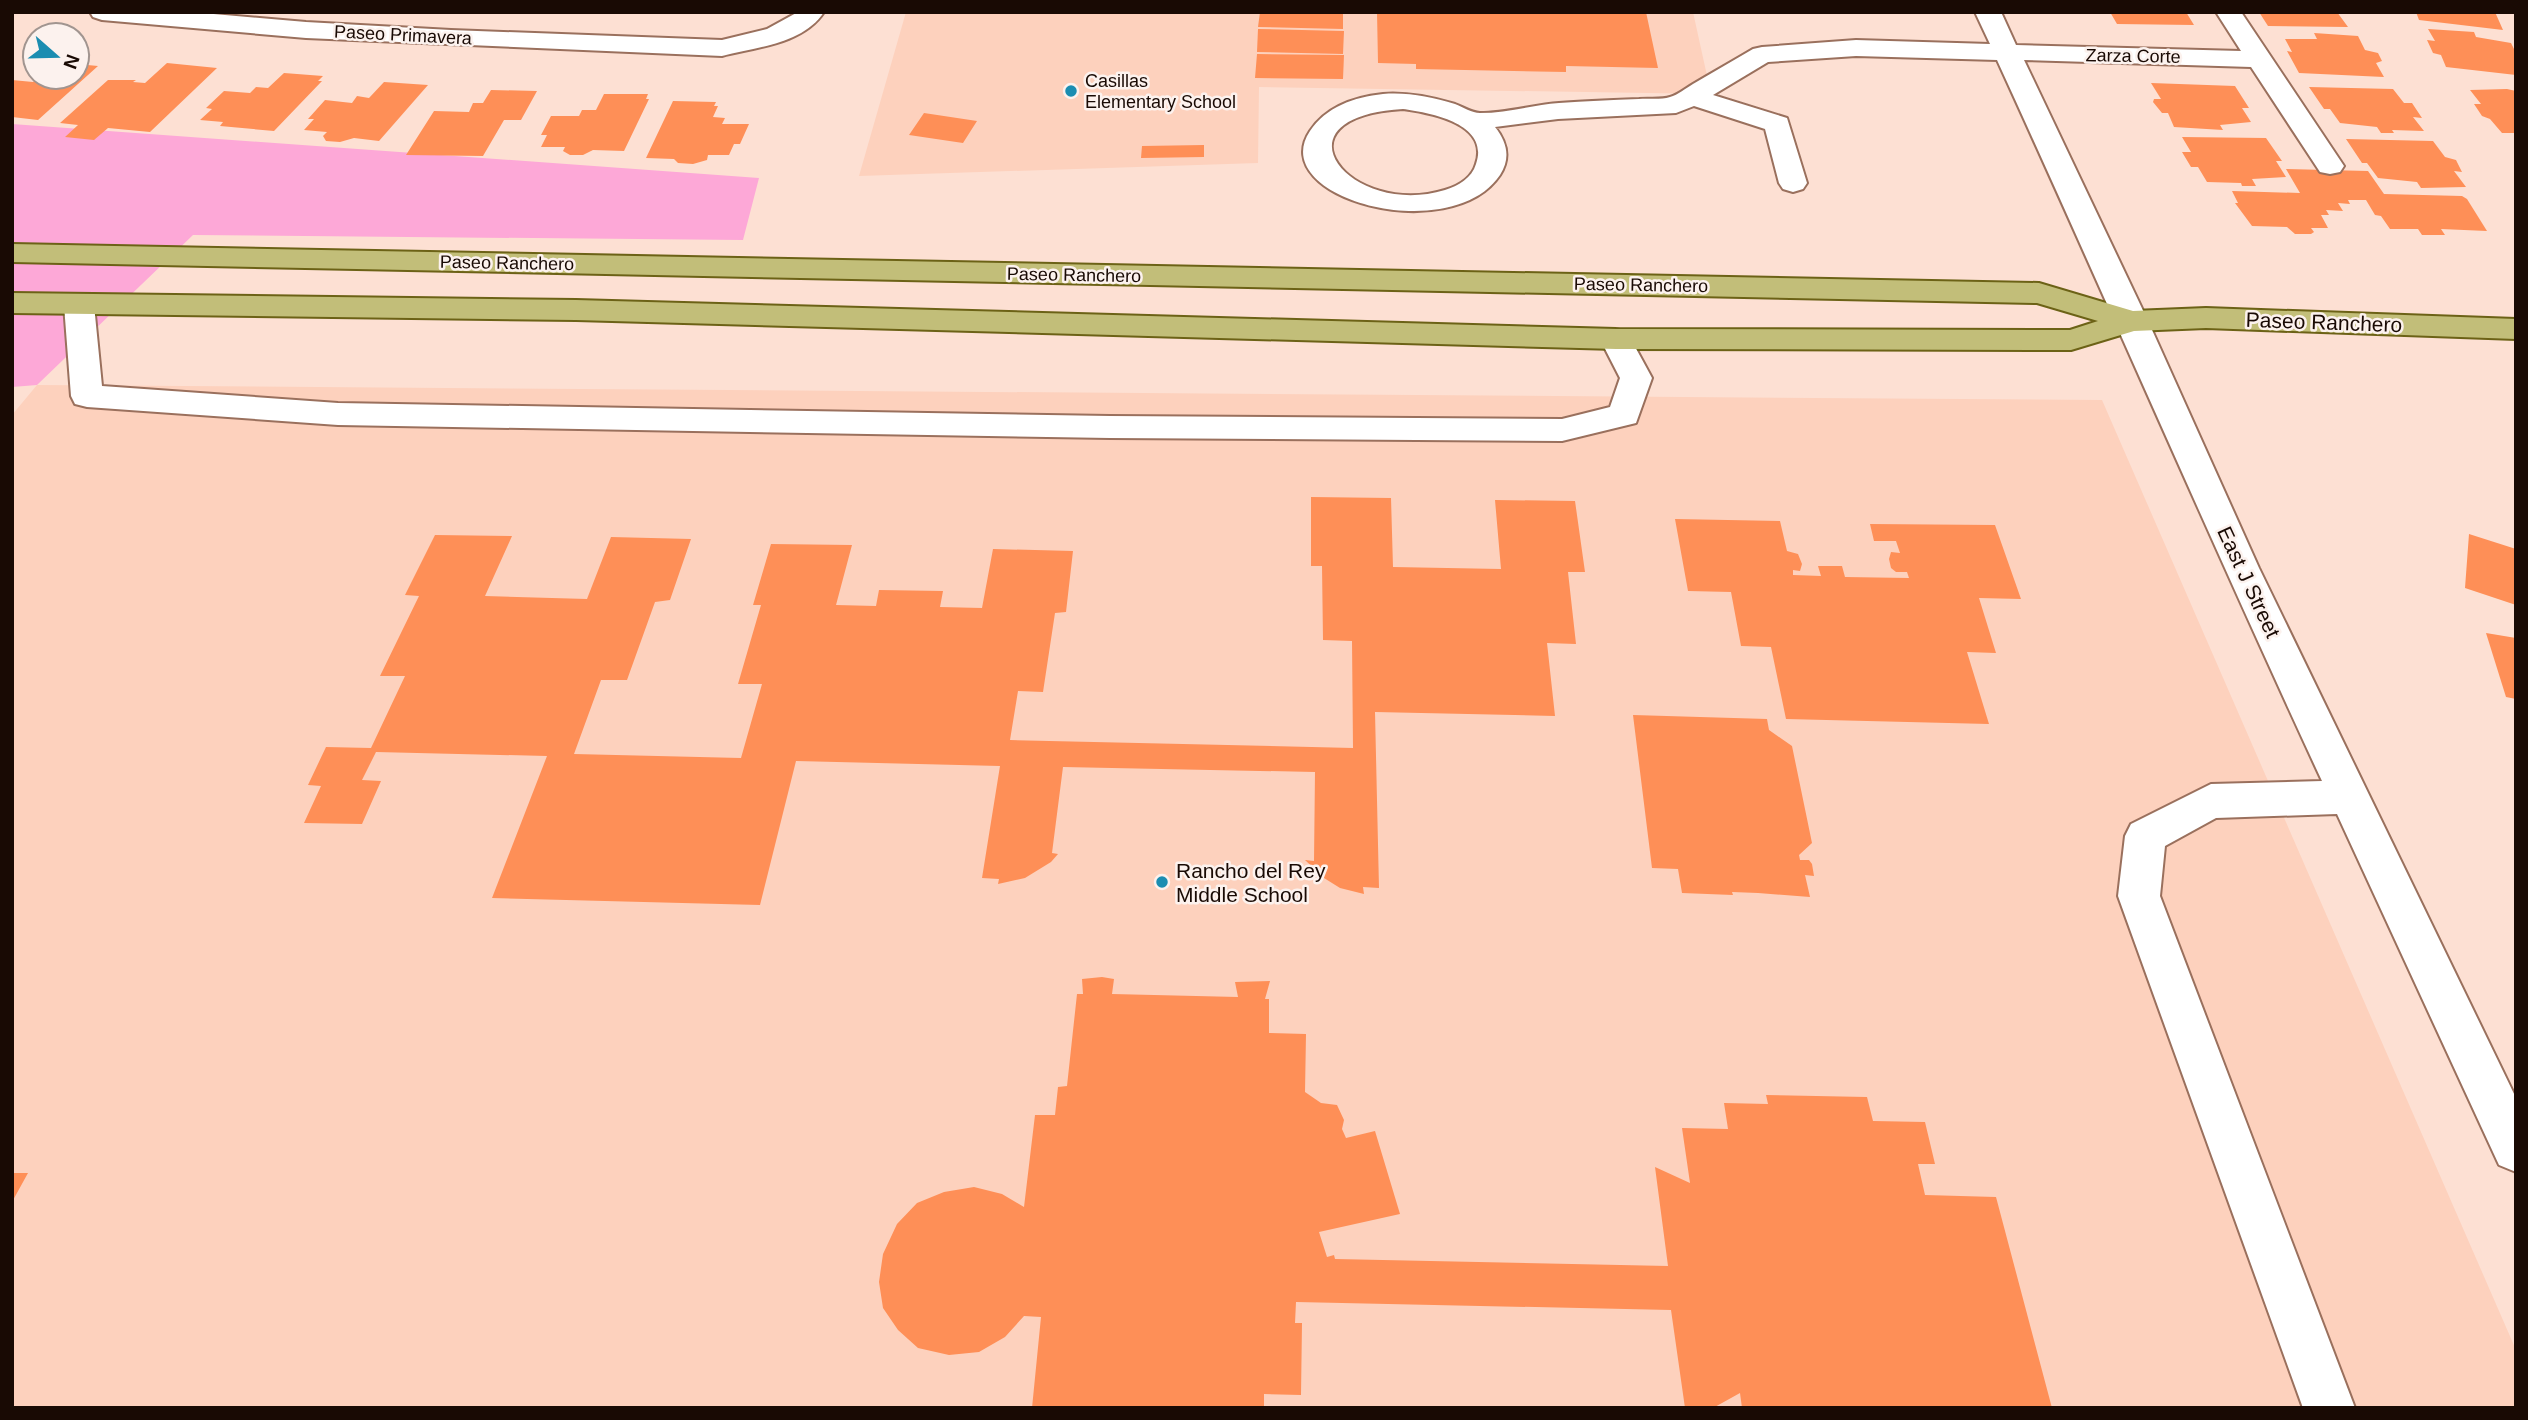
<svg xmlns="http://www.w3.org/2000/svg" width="2528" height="1420" font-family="Helvetica,sans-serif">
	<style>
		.built { fill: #fdd1bd }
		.green { fill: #fda8d7 }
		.building { fill: #fe8f57 }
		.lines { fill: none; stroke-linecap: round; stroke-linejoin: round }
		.minor-casing { stroke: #9a705d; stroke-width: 4 }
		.major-casing { stroke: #6c6216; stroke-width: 4 }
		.minor { fill: #fff; fill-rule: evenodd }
		.major { fill: #c2be79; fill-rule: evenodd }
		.poi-dot { fill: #1b8db1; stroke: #fcf2ee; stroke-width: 2.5 }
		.labels { text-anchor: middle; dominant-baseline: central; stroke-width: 5; stroke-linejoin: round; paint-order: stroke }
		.far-street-label { font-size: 18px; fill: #190a04; stroke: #fcf2ee }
		.far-poi-label { font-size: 18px; fill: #190a04; stroke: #fcf2ee; text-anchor: start }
		.street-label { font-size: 21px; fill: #190a04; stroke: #fcf2ee }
		.poi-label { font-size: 21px; fill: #190a04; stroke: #fcf2ee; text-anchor: start }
	</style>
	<rect width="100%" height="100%" fill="#fde0d3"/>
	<path class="built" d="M906,12H1693L1711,94L1259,87L1258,163L859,176Z
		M37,385L2102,400L2516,1350V1408H12V415Z"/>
	<path class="green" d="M12,124L759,178L743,240L193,235L37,385L12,387Z"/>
	<path class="building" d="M1260,12H1343V29L1258,27Z
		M1377,12H1646L1658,68L1566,66V72L1416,69V64L1378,63Z
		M2110,12H2186L2194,25L2117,24Z
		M2259,12H2337L2348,27L2268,26Z
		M2416,12H2495L2503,30L2419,20Z
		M1258,29L1344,31L1343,54L1257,52Z
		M2428,29L2474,32L2476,37L2511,43L2516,53V75L2446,67L2441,55L2433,53L2427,40L2435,41Z
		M2314,33L2358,36L2365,50L2378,53L2382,61L2376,63L2384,77L2299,73L2287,51L2292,52L2285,39H2317Z
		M1257,54L1344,55L1343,79L1255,78Z
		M167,63L217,68L150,132L108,128L94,140L65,137L78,125L60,123L108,80H136L133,82L145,83Z
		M77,64L98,66L38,120L12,117V80L33,82L39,77H77Z
		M284,73L323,76L318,81H322L274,131L220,126L223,122L200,120L212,109L206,108L224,91L250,93L256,87L268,88Z
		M384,82L428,85L379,141L354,138L340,142L326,141L323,136L327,132L304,130L314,119H308L325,100L352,103L357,96L369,98Z
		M2151,83L2235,86L2249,108H2242L2251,122L2220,125L2223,130L2174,127L2168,113H2162L2153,102L2154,99H2161Z
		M2309,87L2393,89L2404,103H2412L2422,118L2413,117L2424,131L2392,130L2394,133H2381L2377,127L2340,123L2330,109H2324Z
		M2507,89L2516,91V133H2502L2490,119L2482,116L2474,104H2481L2470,90Z
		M491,90L537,91L521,120H504L483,156L406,155L434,111L469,112L473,103H483Z
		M604,94H648L646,99H649L624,151L593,150L583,155H570L563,151L565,147H541L547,135H541L551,116H579L582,110H596Z
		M673,101L716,102L714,106H718L713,117L725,118L722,124H749L740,144H734L729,155H708L707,160L693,164L678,163L674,159L646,158Z
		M924,113L977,121L963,143L909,135Z
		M2182,137L2266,138L2282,161H2276L2286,177L2252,179L2256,186H2242L2241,183L2207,182L2198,167H2191L2182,152H2191Z
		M2346,139L2433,141L2445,157L2456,160L2462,172L2454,171L2466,187L2421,188L2417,182L2378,178L2367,163H2362Z
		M1204,145V157L1141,158L1142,146Z
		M2286,169L2368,171L2384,194L2462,196L2467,199L2487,231L2441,229L2445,235H2422L2418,229H2390L2381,216L2375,215L2366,200H2348L2350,204L2338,203L2343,211L2326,210L2329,215H2321L2328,228H2311L2314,232L2311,234H2295L2287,227L2252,226L2235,203H2238L2232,191L2300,193Z
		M1311,497L1391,498L1393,567L1501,569L1495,500L1575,501L1585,572H1568L1576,644L1547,643L1555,716L1375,712L1379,888L1363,887L1364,894L1340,888L1324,878L1305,860L1314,861L1315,772L1063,767L1052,853L1058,854L1051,862L1025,878L998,884L999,879L982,878L1000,766L796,761L760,905L492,898L547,756L376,752L362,780L381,781L362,824L304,823L321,786L308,785L326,747L371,748L405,676H380L419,596L405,595L435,535L512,536L485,596L587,599L611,537L691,539L670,600L655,602L627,680H601L574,754L741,758L762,684H738L761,605H753L771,544L852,545L836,605L876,606L879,590L943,591L940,607L982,608L993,549L1073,551L1066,612L1055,613L1043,692L1018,691L1010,740L1353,748L1352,641L1323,640L1322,566H1311Z
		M1675,519L1780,521L1787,551L1798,554L1802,564L1800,571L1793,570V575L1821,576L1818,566H1842L1845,577L1909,578L1907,572H1896L1891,568L1889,559L1891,552L1900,553L1896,541H1874L1870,524L1995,525L2021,599L1979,598L1996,653L1967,652L1989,724L1786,719L1771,647L1741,646L1731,592L1688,591Z
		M2469,534L2516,549V605L2465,588Z
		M2486,633L2516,638V699L2506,697Z
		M1633,715L1767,719L1769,730L1792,746L1812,843L1799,855L1800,860H1809L1812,864L1814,876L1805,875L1810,897L1758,893L1732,892L1733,895L1682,893L1678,869L1652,868Z
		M1102,977L1114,979L1112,994L1238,997L1235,982L1270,981L1265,999H1269V1033L1306,1034L1305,1092L1321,1103L1337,1105L1344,1120L1342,1129L1346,1138L1375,1131L1400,1214L1319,1232L1327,1257L1334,1255L1335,1259L1668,1266L1655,1167L1690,1183L1682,1128L1728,1129L1724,1103L1768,1104L1766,1095L1867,1097L1873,1121L1925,1122L1935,1164H1918L1925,1195L1996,1197L2052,1408H1742L1740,1393L1713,1408H1685L1671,1310L1296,1302L1295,1323H1302L1301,1395L1264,1394V1408H1032L1041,1317L1024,1316L1005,1337L979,1352L949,1355L918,1348L898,1330L883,1308L879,1282L883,1254L897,1224L917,1203L944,1192L974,1187L1002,1194L1024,1207L1035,1115H1055L1058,1087L1067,1086L1077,994H1083L1082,979Z
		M12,1173H28L12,1202Z"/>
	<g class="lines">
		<defs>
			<path id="minor" d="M90,12H191L306,22L451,30L722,40L767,29L798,12H824C803,44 757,47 722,56L306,38L102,20L93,17Z
				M1975,12H2001L2016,45L2241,51L2216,12H2241L2344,166L2340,172L2330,174L2320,172L2251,67L2024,60L2148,321L2259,568L2516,1098V1172L2499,1165L2337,814L2216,818L2165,846L2160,896L2355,1408H2303L2118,896L2125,836L2131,824L2211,784L2322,781C2211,542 2107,300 1997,60L1856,56L1768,62L1713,95L1787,118L1807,183L1803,189L1793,192L1783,189L1779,183L1765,129L1694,106L1676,113L1558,119L1495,127C1507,142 1511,158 1500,175C1451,248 1265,198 1310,131C1326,107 1354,97 1383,94C1408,92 1431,97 1455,104C1463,107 1472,113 1480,113C1506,113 1533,105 1559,103C1585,101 1612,100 1639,99C1648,98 1661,100 1670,97C1678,95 1686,88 1693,84C1713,72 1733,61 1753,49L1762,47L1856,40L1990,44ZM1403,109C1432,113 1490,124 1476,164C1472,178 1458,186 1445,190C1350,219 1268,117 1403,109Z
				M79,295L90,298L94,305L102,386L338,403L1110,416L1562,419L1610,407L1620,378L1600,339L1605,332L1616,329L1627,332L1652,378L1636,423L1562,441L1110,438L338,425L87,407L75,404L71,396L64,305L68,298Z"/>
			<path id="major" d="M12,244L2039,283L2133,311L2206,308L2516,319V339L2206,328L2134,331L2071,350L1616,349L576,320L12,313V293L576,300L1616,329L2070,330L2098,321L2037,303L12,262Z"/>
		</defs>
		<use href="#minor" class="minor-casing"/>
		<use href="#major" class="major-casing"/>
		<use href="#minor" class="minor"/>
		<use href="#major" class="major"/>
	</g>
	<g class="poi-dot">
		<circle cx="1071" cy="91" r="7"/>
		<circle cx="1162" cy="882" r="7"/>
	</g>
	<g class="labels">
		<g class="far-street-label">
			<text transform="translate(403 35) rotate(3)">Paseo Primavera</text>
			<text transform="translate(2133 56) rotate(1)">Zarza Corte</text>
			<text transform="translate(507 263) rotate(1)">Paseo Ranchero</text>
			<text transform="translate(1074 275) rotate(1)">Paseo Ranchero</text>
			<text transform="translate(1641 285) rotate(1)">Paseo Ranchero</text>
		</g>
		<g class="far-poi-label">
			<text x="1085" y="81">Casillas<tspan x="1085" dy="21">Elementary School</tspan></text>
		</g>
		<g class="street-label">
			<text transform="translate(2324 322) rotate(2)">Paseo Ranchero</text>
			<text transform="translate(2249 582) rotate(65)">East J Street</text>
		</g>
		<g class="poi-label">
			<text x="1176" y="870">Rancho del Rey<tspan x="1176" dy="24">Middle School</tspan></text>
		</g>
	</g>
	<rect width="2528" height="1420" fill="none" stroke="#190a04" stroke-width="28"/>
	<g transform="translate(56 56) rotate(110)"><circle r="33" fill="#fcf2ee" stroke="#a19590" stroke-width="2"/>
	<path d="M0-5L12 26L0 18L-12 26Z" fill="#1b8db1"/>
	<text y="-10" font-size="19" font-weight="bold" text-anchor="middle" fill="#190a04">N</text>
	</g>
</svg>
